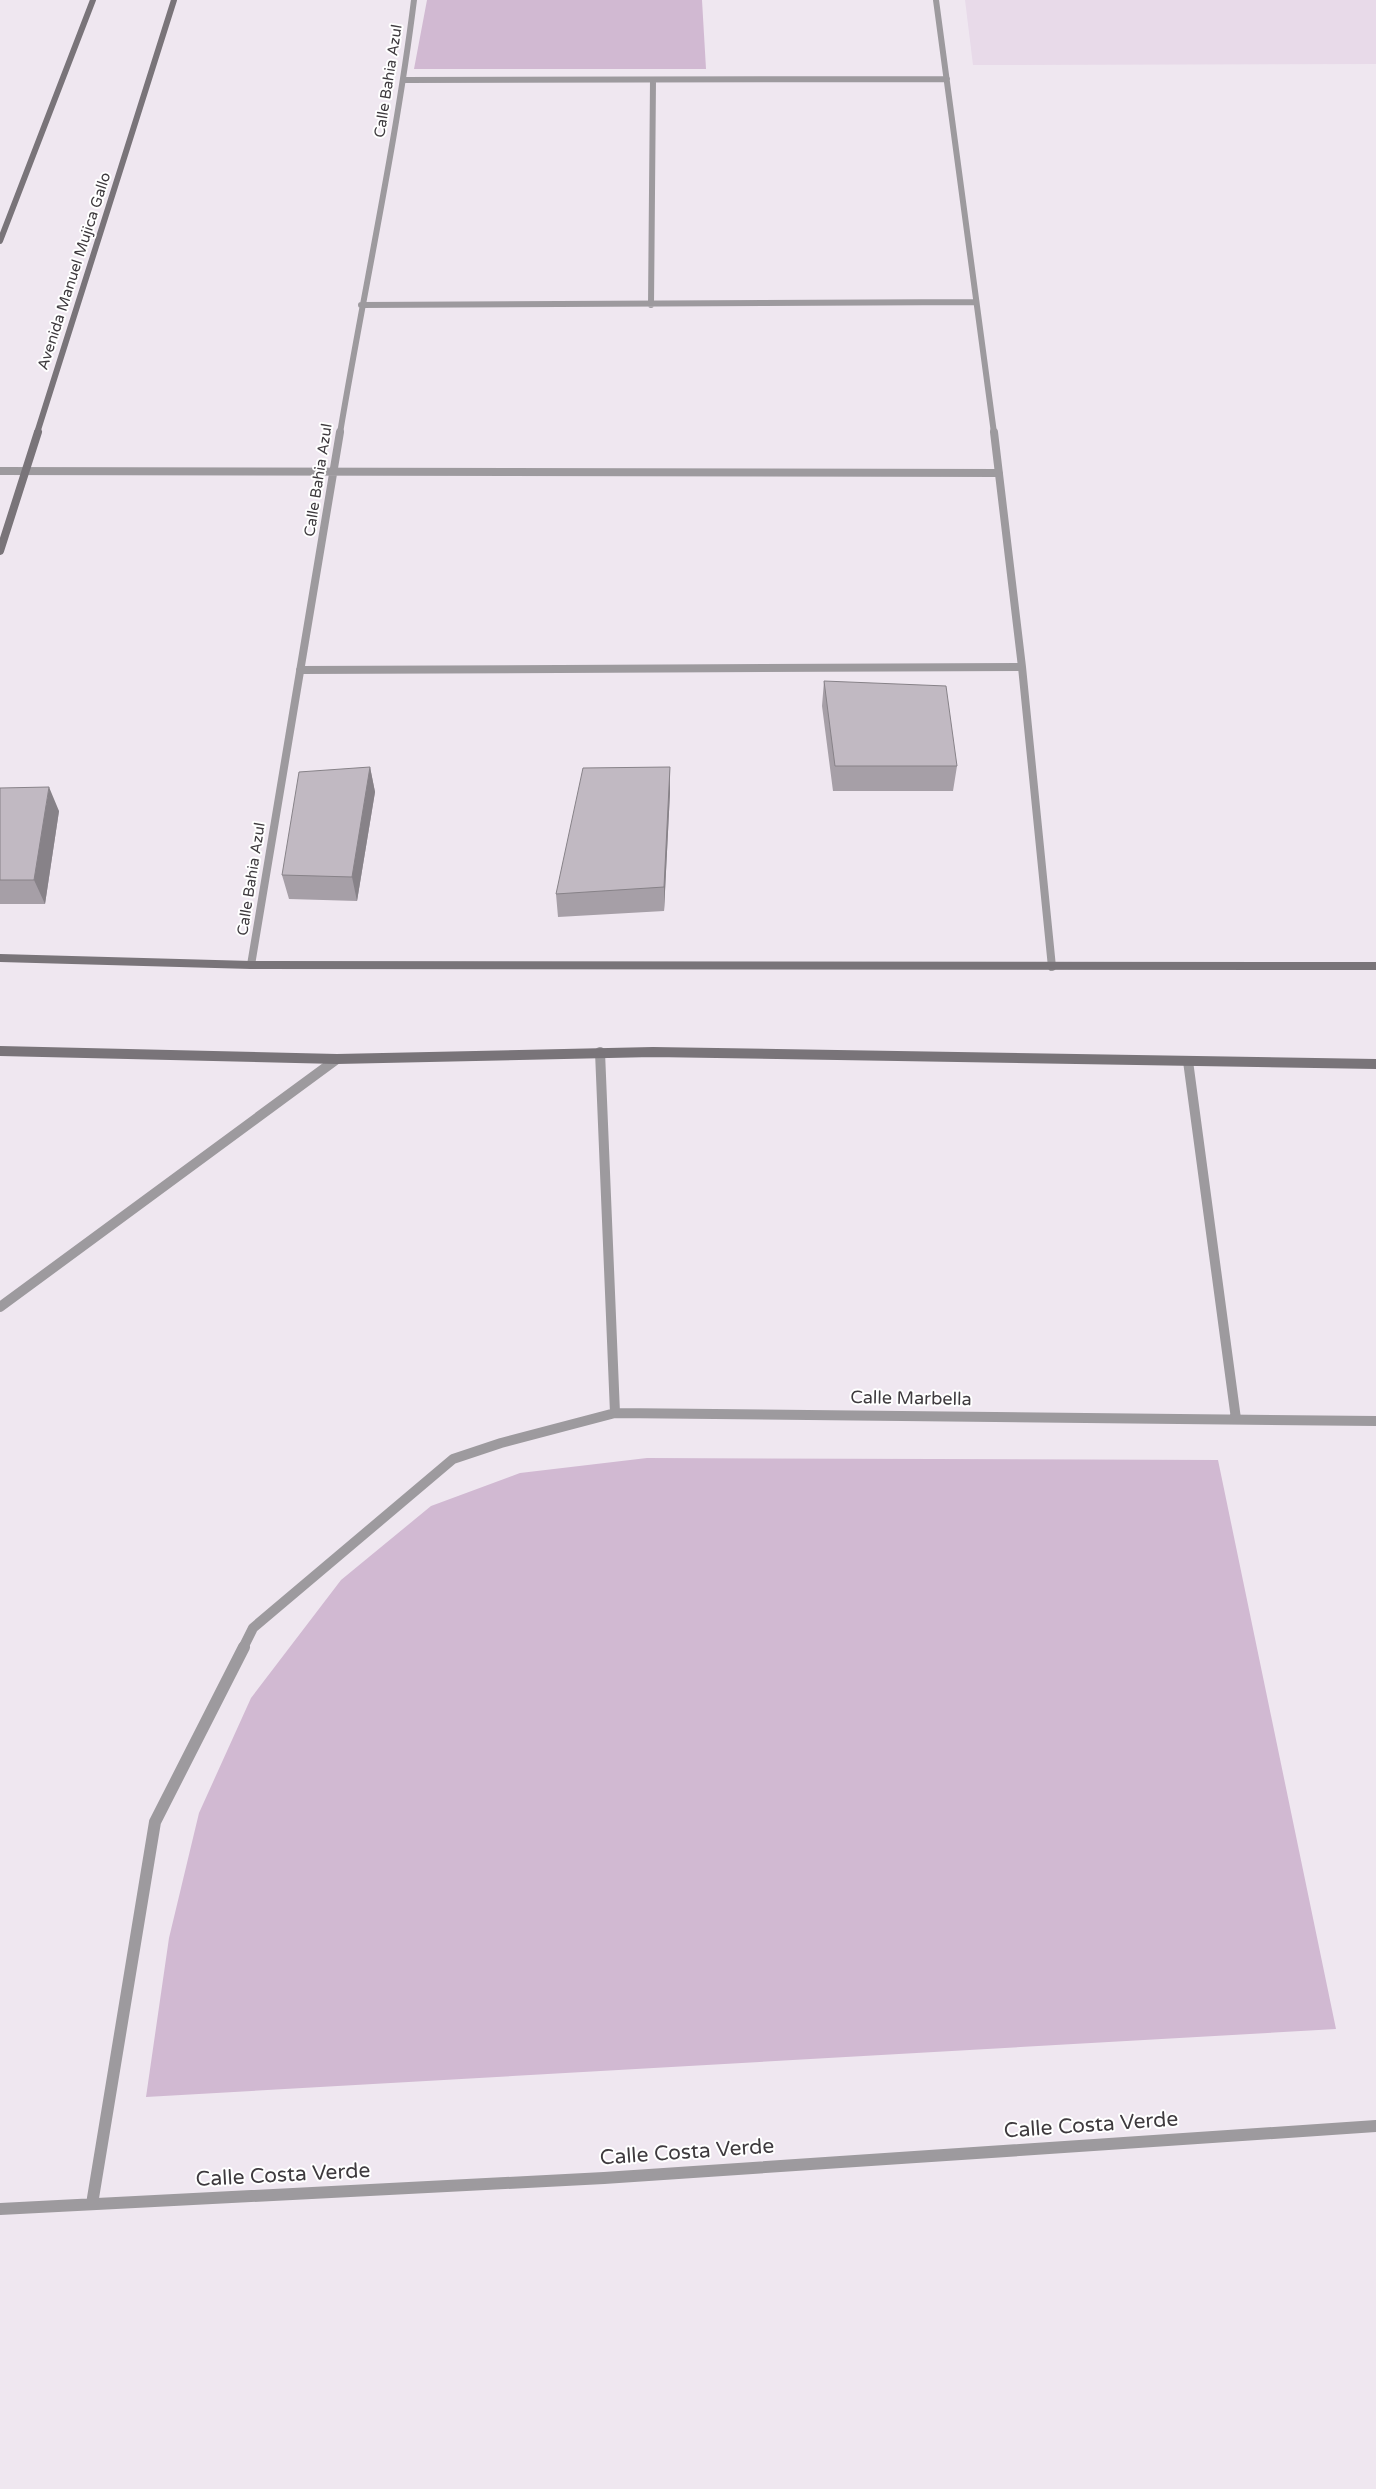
<svg xmlns="http://www.w3.org/2000/svg" width="1376" height="2489" font-family="'Varela Round',sans-serif">
	<style>
		.built { fill: #e8dae9 }
		.green { fill: #d1b9d2 }
		.lines { fill: none; stroke-linecap: round; stroke-linejoin: round }
		.street-far3 { stroke: #9d9a9e; stroke-width: 6 }
		.street-far2 { stroke: #9d9a9e; stroke-width: 8 }
		.street-far1 { stroke: #9d9a9e; stroke-width: 10 }
		.street { stroke: #9d9a9e; stroke-width: 12 }
		.secondary-far2 { stroke: #797479; stroke-width: 6 }
		.secondary-far1 { stroke: #797479; stroke-width: 8 }
		.secondary { stroke: #797479; stroke-width: 10 }
		.wall { fill: #a69fa7 }
		.shaded-wall { fill: #878288 }
		.building { fill: #c1b9c2; stroke: #878288 }
		.labels { text-anchor: middle; dominant-baseline: central; stroke-width: 4; stroke-linejoin: round; paint-order: stroke }
		.far-street-label { font-size: 15px; fill: #3e3a3e; stroke: #fff }
		.street-label { font-size: 18px; fill: #3e3a3e; stroke: #fff }
		.near-street-label { font-size: 21px; fill: #3e3a3e; stroke: #fff }
	</style>
	<rect width="100%" height="100%" fill="#efe7f0"/>
	<path class="built" d="M965,0H1376V64L973,65Z"/>
	<path class="green" d="M427,0H702L706,69H414Z
		M647,1458L1218,1460L1336,2029L146,2097L169,1938L199,1813L251,1698L341,1580L431,1506L520,1473Z"/>
	<g class="lines">
		<path class="street-far3" d="M936,0L994,433
			M404,80L947,79
			M361,305L976,302
			M651,305L653,80
			M340,433C364,289 396,145 414,0"/>
		<path class="street-far2" d="M994,432L1022,667L1052,967
			M0,471L999,473
			M300,670L1022,667
			M251,965L340,432"/>
		<path class="street-far1" d="M600,1052L615,1413
			M1188,1061L1236,1419
			M0,1307L337,1059
			M243,1648L253,1628L453,1459L501,1443L615,1413L1376,1421"/>
		<path class="street" d="M92,2204L155,1822L244,1647
			M0,2209L604,2178L1376,2126"/>
		<path class="secondary-far2" d="M0,241L93,0
			M37,433L174,0"/>
		<path class="secondary-far1" d="M0,551L38,432
			M0,958L251,965L1376,966"/>
		<path class="secondary" d="M0,1051L337,1059L653,1052L1376,1064"/>
	</g>
	<path class="wall" d="M824,681L957,766L953,791H833L822,706Z
		M370,767L375,792L357,901L289,899L282,875Z
		M670,767V792L664,911L558,917L556,894Z
		M0,788L59,811L45,904H0Z"/>
	<path class="shaded-wall" d="M370,767L375,792L357,901L352,877Z
		M670,767V792L664,911V887Z
		M49,787L59,811L45,904L34,880Z"/>
	<path class="building" d="M824,681L946,686L957,766H835Z
		M370,767L352,877L282,875L299,772Z
		M670,767L664,887L556,894L583,768Z
		M49,787L34,880H0V788Z"/>
	<g class="labels">
		<g class="far-street-label">
			<text transform="translate(388 81) rotate(-81)">Calle Bahia Azul</text>
			<text transform="translate(74 271) rotate(-72)">Avenida Manuel Mujica Gallo</text>
			<text transform="translate(318 480) rotate(-81)">Calle Bahia Azul</text>
			<text transform="translate(251 879) rotate(-81)">Calle Bahia Azul</text>
		</g>
		<g class="street-label">
			<text transform="translate(911 1398) rotate(1)">Calle Marbella</text>
		</g>
		<g class="near-street-label">
			<text transform="translate(1091 2125) rotate(-4)">Calle Costa Verde</text>
			<text transform="translate(687 2152) rotate(-4)">Calle Costa Verde</text>
			<text transform="translate(283 2175) rotate(-3)">Calle Costa Verde</text>
		</g>
	</g>
</svg>
